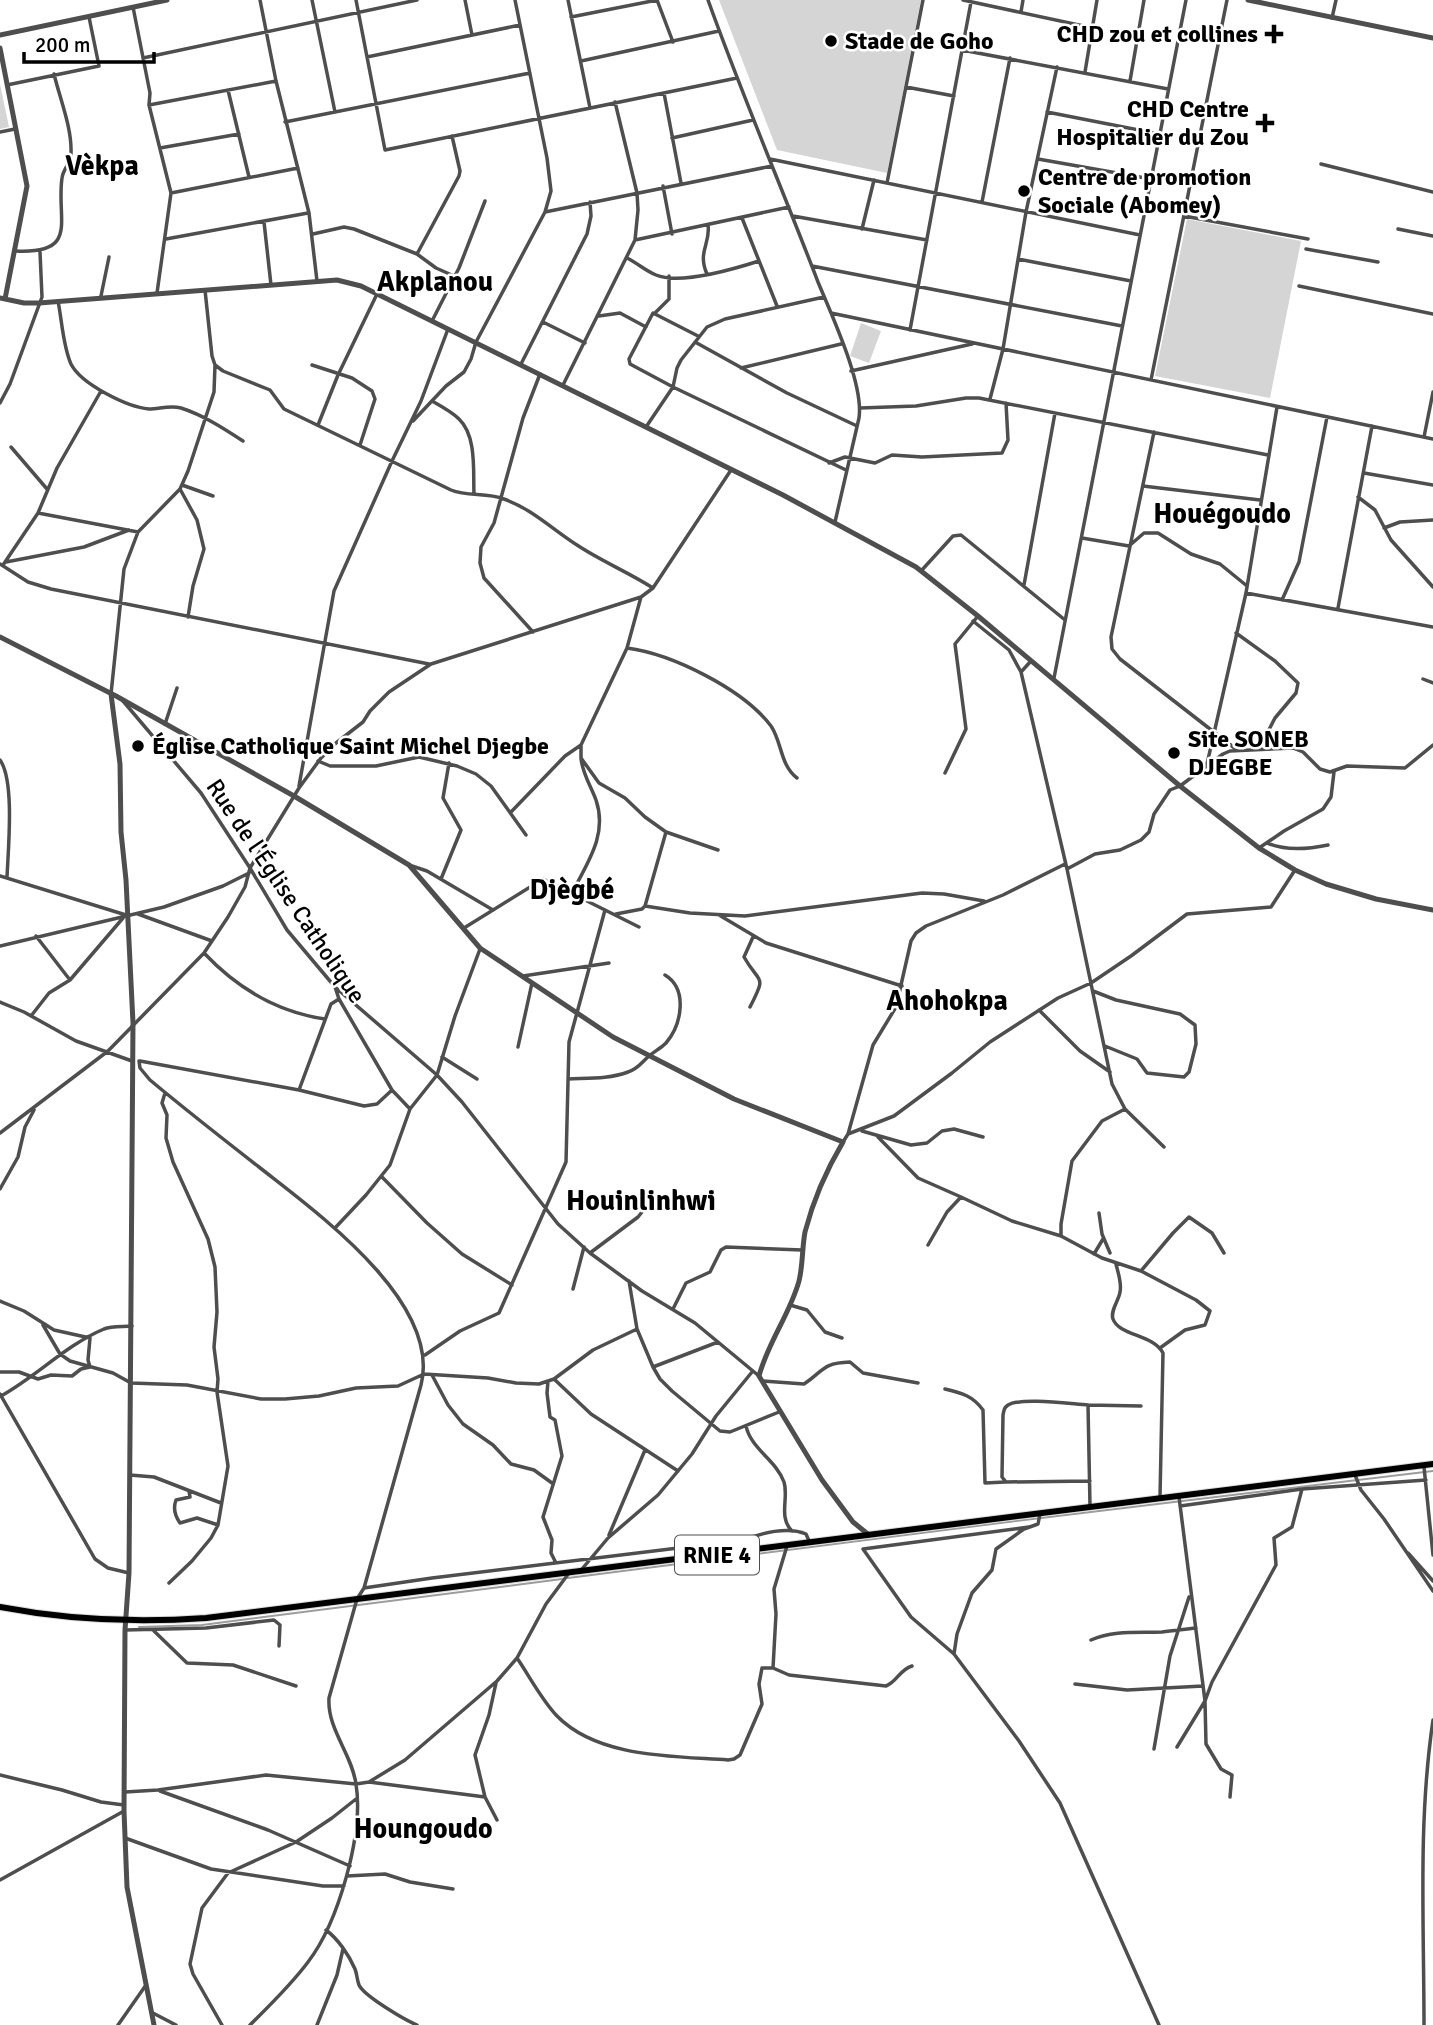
<svg xmlns="http://www.w3.org/2000/svg" width="1433" height="2025" font-family="Signika,sans-serif">
	<style>
		.green { fill: #d5d5d5 }
		.lines { fill: none; stroke-linecap: round; stroke-linejoin: round }
		.stream { stroke: #9c9c9c; stroke-width: 2 }
		.primary-casing { stroke: #dbdbdb; stroke-width: 8 }
		.minor { stroke: #4e4e4e; stroke-width: 3.5 }
		.tertiary { stroke: #4e4e4e; stroke-width: 5 }
		.primary { stroke: #000; stroke-width: 6 }
		.poi-dot { fill: #000; stroke: #fff; stroke-width: 2.5 }
		.labels { text-anchor: middle; dominant-baseline: central; stroke-width: 5; stroke-linejoin: round; paint-order: stroke }
		.shield { fill: #fff; stroke: #4c4c4c; stroke-width: 2 }
		.shield-label { font-size: 23px; font-weight: bold; fill: #000 }
		.poi-label { font-size: 24px; font-weight: bold; fill: #000; stroke: #fff; text-anchor: start }
		.street-label { font-size: 24px; fill: #000; stroke: #fff }
		.quarter-label { font-size: 28px; font-weight: bold; fill: #000; stroke: #fff }
	</style>
	<rect width="100%" height="100%" fill="#fff"/>
	<path class="green" d="M719,0H921L887,173L777,150Z
		M0,84L9,127L0,129Z
		M1187,219L1301,241L1270,398L1155,376Z
		M861,323L881,331L869,363L850,356Z"/>
	<g class="lines">
		<path class="stream" d="M568,1578L1008,1522L1433,1471
			M139,1627L202,1625L562,1579"/>
		<defs>
			<path id="primary" d="M0,1607C68,1620 137,1623 206,1618L1433,1464"/>
		</defs>
		<use href="#primary" class="primary-casing"/>
		<path class="minor" d="M260,0L276,81L309,213L317,281
			M312,0L335,112
			M356,0L385,150L737,78
			M465,0L472,35
			M568,0L590,108
			M657,0L673,42
			M708,0C742,95 782,188 818,282C832,316 864,384 859,418L835,522
			M963,0L1093,28
			M133,7L150,93L149,105L171,193L157,293
			M1021,12L1023,0
			M571,17L657,0
			M1332,18L1336,0
			M962,50L1168,89
			M367,57L520,25
			M143,58L417,0
			M581,61L719,31
			M1085,72L1097,0
			M1130,81L1144,0
			M7,85L99,66L89,17
			M906,87L954,96
			M228,90L249,177
			M664,93L681,183
			M149,105L276,81
			M1047,112L1159,134
			M285,122L530,73
			M0,132L15,129
			M672,138L753,120
			M160,148L239,134
			M770,159L1140,235
			M1038,159L1151,179
			M1321,164L1433,192
			M887,183L923,0
			M663,186L672,234
			M171,193L298,168
			M982,202L1010,58
			M545,212L772,166
			M793,216L927,240
			M1184,216L1308,239
			M742,218L777,306
			M264,222L271,285
			M862,229L874,180
			M1398,229L1433,236
			M313,234L344,227L354,229L417,254L436,268L454,276
			M166,239L308,213
			M635,240L789,207
			M1306,249L1378,262
			M16,251C80,254 56,220 62,178C63,169 71,163 71,153C72,128 60,99 54,74
			M417,254L459,176L460,171L452,136
			M627,258C637,263 646,271 656,275C680,285 734,269 759,261
			M1018,259L1131,281
			M812,266L1122,326
			M707,274C697,252 711,243 708,225
			M1299,286L1433,314
			M101,296L109,257
			M58,301C62,321 63,346 71,364C81,384 127,407 149,409C159,409 170,405 181,408C203,415 223,428 243,441
			M655,313L669,299V276
			M831,313L1433,439
			M599,316L620,313L646,327
			M432,321L459,268L485,201
			M543,322L585,343
			M910,330L971,2
			M698,336L653,313L629,359L630,364L673,387L846,470
			M695,342L787,393L857,426
			M521,364L587,234L591,216L590,202
			M215,365L223,371L270,390L284,409L451,490C468,497 486,492 504,499C532,509 552,529 577,545C601,561 628,572 653,588
			M312,365L352,378L372,391L375,399L360,445
			M741,368L841,344
			M851,371L972,344
			M1151,380L1227,0
			M563,385L635,240L638,210L637,193L615,102
			M990,399L1003,349L1026,212L1057,67
			M432,401C441,406 452,412 459,419C477,436 473,472 474,494
			M0,403L10,384L42,297L40,252
			M860,408L916,406L966,398H979L1268,455
			M413,421L446,386L464,372L471,359L476,342L545,212L551,191L547,158L515,0
			M318,425L338,375L377,294
			M646,427L673,387L677,368L681,360L707,327L725,319L824,297
			M1154,432L1111,637L1112,649L1120,659L1237,750
			M1424,437L1433,392
			M11,447L47,489
			M829,463L845,457L875,463L892,455L922,457L1002,453L1008,440L1006,403
			M1364,473L1433,485
			M182,485L213,496
			M1143,486L1260,500
			M180,489L197,520L204,549L193,586L188,617
			M1358,497L1375,510L1391,540L1433,587
			M38,513L138,532
			M1384,528L1400,522L1433,520
			M1082,538L1129,546L1144,533H1158L1191,554L1220,564L1247,586
			M6,562L84,547L129,530
			M0,564L28,582L51,589L429,664
			M3,565L38,513L57,468L101,391
			M921,571L953,536L961,535L1065,620
			M1024,585L1055,413
			M1246,593L1433,627
			M641,597L627,648L581,745V758L599,783L625,798L645,817L666,832L718,850
			M1282,600L1299,562L1327,417
			M1338,608L1372,426
			M973,621L1009,650L1021,672L1067,869L1112,1084L1125,1109L1164,1147
			M533,632L484,578L480,563L481,547L494,523L523,418L540,374
			M1236,633L1275,661L1298,683L1296,693L1275,718L1259,749
			M627,648C672,654 743,689 771,726C782,742 780,765 797,778
			M1021,672L1031,661
			M1054,678L1186,0
			M1423,679L1433,683
			M111,694L124,569L138,532L180,489L188,471L214,392L215,365L212,356L205,290
			M123,701L201,793L250,868L287,930L335,987L339,999L392,1090L410,1109
			M165,724L177,688
			M0,760C15,781 8,850 7,878
			M318,761L330,766H376L419,757L457,766L476,774L491,786L526,835
			M1207,764L1246,593L1277,407
			M945,773L966,729L955,644L978,616
			M299,786L334,591L392,461L421,401L448,329
			M511,812L565,756L581,745
			M1267,843C1285,851 1309,849 1328,845
			M1259,848L1284,831L1323,809L1331,797L1334,772
			M409,865L427,871L493,910
			M1067,869L1095,854L1120,850L1141,840L1149,832L1154,814L1170,790L1180,786L1223,754L1230,751L1293,748L1303,752L1320,769L1330,772L1347,766L1405,768L1433,745
			M0,876L126,915
			M441,879L461,830L443,798L449,763
			M572,893C587,863 608,835 596,800C591,786 582,773 581,758
			M645,906L690,913L745,916L922,893L944,894L984,901
			M138,914L212,941
			M616,914L642,909L645,906L666,832
			M719,915L766,943L902,986
			M464,928L543,879L639,927
			M36,936L70,980
			M0,946L164,907L223,886L249,873
			M204,953C237,988 277,1012 325,1019
			M523,976L609,963
			M335,987L437,1075L462,1102L558,1224L590,1253L642,1291L695,1323L759,1376
			M1093,991L1116,1000L1180,1014L1195,1025L1196,1044L1189,1072L1184,1077L1147,1073L1137,1059L1105,1046
			M0,1002L24,1012L76,1041L132,1061
			M750,1007C767,974 760,985 744,957L753,937
			M1039,1010L1080,1051L1110,1072
			M31,1016L49,993L70,980L123,918
			M518,1047L532,983
			M442,1057L477,1079
			M139,1061L140,1068L150,1080C186,1110 223,1139 259,1167C316,1212 442,1302 421,1385L364,1588L357,1599L329,1698C327,1729 352,1754 356,1784C364,1834 338,1923 308,1962C291,1985 270,2005 250,2025
			M140,1061L299,1090L364,1106L377,1104L392,1090
			M568,1079C587,1078 610,1079 628,1072C638,1069 642,1062 649,1056C655,1051 661,1048 666,1043C682,1024 688,989 665,975
			M299,1090L331,1004L339,999
			M165,1093L162,1103L167,1115L166,1138L173,1162L208,1239L215,1267L217,1312L214,1347L218,1379L217,1392L228,1466L218,1525L211,1538L192,1561L169,1583
			M862,1131L911,1145L927,1143L942,1131L954,1129L983,1137
			M0,1133L108,1051L204,953L228,917L245,887L250,868L299,788L321,758L336,743L363,722L370,711L389,692L431,664L641,597L653,588L731,470
			M848,1134L894,1116L952,1073L990,1042L1058,998L1091,983L1131,956L1187,914L1271,907L1295,870
			M878,1137L918,1178L961,1197
			M843,1142L848,1134L873,1045L896,1007L911,941L916,933L926,926L1003,895L1065,864
			M382,1177L427,1223L462,1254L512,1285
			M0,1189L18,1157L25,1127L34,1110
			M1099,1213L1102,1234L1110,1253
			M335,1228L366,1195L390,1165L410,1109L437,1075L455,1016L480,949
			M1061,1236V1224L1072,1161L1102,1121L1125,1109
			M928,1245L947,1212L961,1197L1012,1221L1061,1236L1102,1258L1141,1271L1196,1300L1210,1311L1205,1325L1185,1330L1160,1348
			M590,1253L638,1217L642,1212L644,1202
			M1094,1254L1103,1239
			M1116,1264C1118,1273 1122,1283 1120,1292C1119,1300 1110,1311 1113,1319C1119,1336 1153,1334 1163,1353L1160,1497
			M1141,1271L1173,1233L1189,1217L1212,1233L1224,1253
			M629,1281L637,1329L653,1367L660,1379L672,1391L720,1431L730,1432L779,1412
			M573,1289L584,1247
			M0,1301L24,1311L54,1330L90,1338L88,1360L90,1367L81,1369L72,1376L51,1375L38,1379L19,1372H0
			M790,1305L807,1310L825,1332L842,1338
			M673,1309L686,1283L710,1272L721,1250L726,1247L802,1250
			M43,1325L60,1354L70,1361L113,1373L131,1383L187,1385L261,1399H285L319,1396L356,1388L398,1386L424,1374L488,1378L516,1383L539,1384L554,1379L593,1350L637,1329
			M425,1355L460,1331L499,1313L566,1162L569,1042L605,910
			M653,1367L718,1342
			M432,1375L448,1405L463,1424L493,1445L511,1464L534,1470L552,1483
			M554,1379L591,1414L678,1471
			M548,1381L547,1393L550,1417L555,1420L562,1456L543,1517L552,1540L551,1553L556,1563
			M763,1381L804,1384C824,1371 821,1363 850,1362L863,1373L918,1383
			M945,1389C962,1393 973,1396 983,1410L985,1483L1005,1482
			M0,1394L95,1559L108,1568L129,1573
			M1,1396C37,1376 66,1345 104,1329C112,1326 123,1327 132,1326
			M1088,1405C1071,1404 1022,1397 1008,1405C1004,1408 1004,1410 1003,1415L1002,1477L1006,1482L1090,1481
			M746,1426C751,1449 776,1460 784,1482C789,1498 778,1517 792,1531
			M1424,1467L1433,1555
			M130,1475L154,1477L221,1503
			M1355,1475L1361,1490L1384,1519L1433,1591
			M189,1491L190,1497L176,1500C173,1508 175,1516 180,1523L197,1518L218,1525
			M1090,1506L1088,1405L1141,1406
			M1180,1506L1302,1489L1426,1480
			M1029,1527L863,1549L911,1617L954,1654L1019,1741L1060,1803L1159,2025
			M609,1535L645,1450
			M1408,1553L1433,1581
			M582,1569L608,1538L658,1495L692,1454L716,1416L752,1372
			M364,1588L432,1578L744,1540C761,1533 788,1526 806,1534L810,1543
			M125,1630L206,1628L274,1620L280,1625L279,1646
			M154,1631L187,1663L233,1665L296,1686
			M1091,1640C1114,1630 1138,1633 1162,1632C1174,1631 1185,1629 1196,1628
			M954,1654L957,1634L972,1593L992,1570L996,1549L1024,1529L1038,1524L1040,1514
			M517,1658C530,1677 541,1699 557,1716C598,1758 673,1756 728,1760L734,1759L740,1755L762,1704L759,1684L762,1668H773L789,1675L886,1686C897,1682 899,1670 912,1666
			M773,1668L776,1614L774,1589L787,1546
			M496,1683L489,1715L475,1755L485,1797L497,1820
			M1075,1684L1127,1690L1203,1686
			M1177,1747L1205,1701L1179,1497
			M1154,1749L1170,1656L1189,1597
			M0,1775L62,1790L101,1802L124,1805
			M369,1782L405,1760L497,1681L517,1658L546,1604L569,1573
			M160,1791L268,1830L350,1866
			M125,1792L158,1790L266,1775L356,1784L369,1782L485,1797
			M1230,1797L1232,1775L1221,1769L1206,1744L1205,1701L1212,1682L1276,1565L1274,1538L1292,1527L1302,1489
			M125,1838L211,1869L323,1886H344
			M347,1876L385,1874L410,1882L453,1889
			M0,1880L124,1811
			M326,1930C338,1939 349,1955 355,1969C357,1974 357,1980 359,1985C364,1996 405,2020 417,2025
			M151,2012L176,2025
			M118,2025L146,1985
			M222,2025L193,1974L190,1964L202,1908L228,1873L296,1842L332,1818L356,1799
			M317,2025L337,1975L343,1949
			M1424,2025C1424,1923 1418,1821 1433,1720"/>
		<path class="tertiary" d="M1248,0L1433,38
			M0,35L167,0
			M0,48L27,186L5,299
			M0,298L24,303H39L337,280L361,286L783,495L916,567L978,616L1180,786L1259,848L1295,870L1326,884L1376,899L1433,910
			M0,637L116,696L294,796L409,865L480,948L613,1037L734,1099L843,1142C827,1169 813,1201 805,1232C802,1248 803,1265 799,1281C790,1314 768,1342 759,1376L822,1480L853,1522L869,1535
			M111,694L120,764L121,832L126,880L133,1023L129,1573L125,1630L124,1811L127,1887L154,2025"/>
		<use href="#primary" class="primary"/>
	</g>
	<g class="poi-dot">
		<path d="M1270.5 23.5h7v7h7v7h-7v7h-7v-7h-7v-7h7z"/>
		<circle cx="831" cy="41" r="7"/>
		<path d="M1261.5 112.5h7v7h7v7h-7v7h-7v-7h-7v-7h7z"/>
		<circle cx="1024" cy="191" r="7"/>
		<circle cx="138" cy="746" r="7"/>
		<circle cx="1174" cy="753" r="7"/>
	</g>
	<g class="labels">
		<rect class="shield" x="675" y="1535.5" width="84" height="39" rx="5"/>
		<g class="shield-label">
			<text x="717" y="1555">RNIE 4</text>
		</g>
		<g class="poi-label">
			<text x="1258" y="34" text-anchor="end">CHD zou et collines</text>
			<text x="845" y="41">Stade de Goho</text>
			<text x="1249" y="109" text-anchor="end">CHD Centre<tspan x="1249" dy="28">Hospitalier du Zou</tspan></text>
			<text x="1038" y="177">Centre de promotion<tspan x="1038" dy="28">Sociale (Abomey)</tspan></text>
			<text x="1188" y="739">Site SONEB<tspan x="1188" dy="28">DJEGBE</tspan></text>
			<text x="152" y="746">Église Catholique Saint Michel Djegbe</text>
		</g>
		<g class="street-label">
			<text transform="translate(286 891) rotate(56)">Rue de l'Église Catholique</text>
		</g>
		<g class="quarter-label">
			<text x="102" y="166">Vèkpa</text>
			<text x="435" y="282">Akplanou</text>
			<text x="1222" y="514">Houégoudo</text>
			<text x="572" y="890">Djègbé</text>
			<text x="947" y="1001">Ahohokpa</text>
			<text x="641" y="1201">Houinlinhwi</text>
			<text x="423" y="1829">Houngoudo</text>
		</g>
	</g>
	<path d="M24 52v10h130v-10" fill="none" stroke="#000000" stroke-width="3.5"/>
	<text x="35" y="52" font-size="21" fill="#000000" stroke="#ffffff" stroke-width="5" paint-order="stroke">200 m</text>
</svg>
